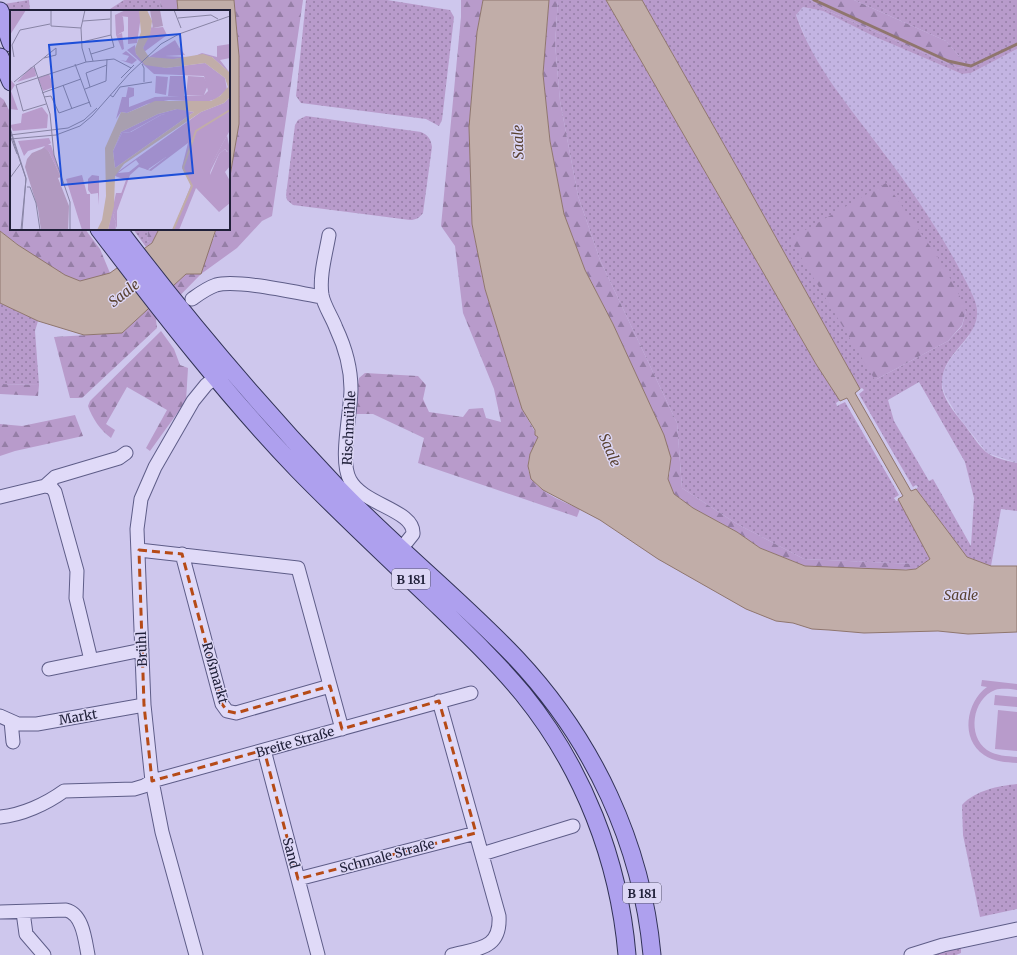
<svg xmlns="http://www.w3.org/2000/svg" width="1017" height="955" font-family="Merriweather,serif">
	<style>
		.farmland { fill: url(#farmland-dots) }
		.grass { fill: url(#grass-dots); fill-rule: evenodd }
		.forest { fill: url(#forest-firs) }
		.pitch { fill: #b89bcb }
		.water { fill: #c1ada8; stroke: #8f766e }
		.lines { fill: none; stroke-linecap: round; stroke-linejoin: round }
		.stream { stroke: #8f766e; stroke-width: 3 }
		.minor-casing { stroke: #5e5d88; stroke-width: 15 }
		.major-casing { stroke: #313256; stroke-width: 19 }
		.minor { stroke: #e0daf8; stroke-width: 13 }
		.major { stroke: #aea0ee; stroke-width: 17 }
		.marked { fill: none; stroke: #b64b17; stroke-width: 3; stroke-dasharray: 8 5; stroke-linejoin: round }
		.labels { text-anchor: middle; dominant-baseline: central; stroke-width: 3; stroke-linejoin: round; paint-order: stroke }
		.shield { fill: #dcd6f5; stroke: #585771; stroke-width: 1 }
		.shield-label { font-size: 12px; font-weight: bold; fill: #202039 }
		.street-label { font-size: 13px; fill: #202039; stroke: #dcd6f5 }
		.water-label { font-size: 14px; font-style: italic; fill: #584130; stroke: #dcd6f5 }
		.inset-river { fill: none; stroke: #c1ada8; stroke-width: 2 }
		.inset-road { fill: none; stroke: #8884a5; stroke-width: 1 }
		.view { fill: #1d4ed8; fill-opacity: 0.15; stroke: #1d4ed8; stroke-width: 2 }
		.inset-edge { fill: none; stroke: #202039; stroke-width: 2 }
	</style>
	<defs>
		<pattern id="farmland-dots" width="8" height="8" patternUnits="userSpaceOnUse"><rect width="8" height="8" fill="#c3b4e2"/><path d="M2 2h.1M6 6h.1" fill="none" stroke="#a79ac3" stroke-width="1.8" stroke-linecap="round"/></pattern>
		<pattern id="grass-dots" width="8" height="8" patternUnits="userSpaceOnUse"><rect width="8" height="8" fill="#b89bcb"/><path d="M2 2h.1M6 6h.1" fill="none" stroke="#957ea6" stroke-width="1.8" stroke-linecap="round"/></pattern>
		<pattern id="forest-firs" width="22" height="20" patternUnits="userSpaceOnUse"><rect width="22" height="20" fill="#b89bcb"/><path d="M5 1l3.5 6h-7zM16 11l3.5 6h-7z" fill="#957ea6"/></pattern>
	</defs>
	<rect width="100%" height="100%" fill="#cec7ed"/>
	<path class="farmland" d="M803,7L823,11L873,36L962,74L971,73L1017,49V463L987,453L957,415L945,395L941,382L944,370L951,358L969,336L952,257L884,153L834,88L813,56L796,15Z"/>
	<path class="grass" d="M29,0L30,11H11V25L4,4Z
		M124,0H160L161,11H107Z
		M306,0H387L450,10L454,17L442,120L439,126L426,119L301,103L296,96Z
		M558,0H606L816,364L840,400L836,403L837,406L845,402L899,495L894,498L896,501L899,500L930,559L916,569L914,564L804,559L737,524L682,488L677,423L600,260L578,196L560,101L555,44Z
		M642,0H810L826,10L956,67L963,68L965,63L946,41L854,0H1017V49L971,73L962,74L873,36L823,11L803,7L796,15C814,68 851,108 883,152C915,194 951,248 973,296C991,335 944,347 942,381C940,396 955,413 963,423C971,433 977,444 986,452C993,458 1008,461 1017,463V511L1001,509L991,566L967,557L916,489L918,487L916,485L913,487L859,394L864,390L862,388L860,389L739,171ZM966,311L962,326L948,341L875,380ZM919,382L965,462L974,498L971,546L933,479L929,481L894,421L888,400Z
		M306,116L421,132C428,135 431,139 432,147L423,213C419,218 416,220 410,220L293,205L287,200L286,195L295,125L298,120Z
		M133,229H148L147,241L152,243L146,247Z
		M0,303L38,321L35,331L39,385L0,384Z
		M1017,784V909L980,917L963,835L962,805C976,790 998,786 1017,784Z
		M961,947V953L956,955H932Z"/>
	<path class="forest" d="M160,0H177L178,11H161Z
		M234,0H303L272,216L262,221L237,248L201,274L156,320L157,328L82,398H70L54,337L122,333L186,274L214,238L216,229H229V182L239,124V56Z
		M461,0H483L477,32L469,127L472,224L485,289L522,409L538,437C534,446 528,455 528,466C528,489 562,501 580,509L577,517L418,463L424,438L373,414H354L359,378L365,373L418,376L426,385L423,399L429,412L463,417L469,409L483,408L486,418L501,422L494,389L463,313L455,246L441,226L461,17Z
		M549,0H558L555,44L560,101L578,196L600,260L677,423L682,488L737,524L804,559L915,564L916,569L878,570L805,566L760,548L737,532L693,508L674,494L668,479L670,472L664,435L613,324L585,270L564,214L550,141L543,74Z
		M810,0H854L946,41L965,63L963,68L956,67L826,10Z
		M0,97L4,100L11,114V229H85L100,249L110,273C101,276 90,281 81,281C66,281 14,242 0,231Z
		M886,183L937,256L957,290L966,311L962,325L948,341L875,380L790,239Z
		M148,229H159L152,243L147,241Z
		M161,331L174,349L180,365L188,368L186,401L150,451L146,448L167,410L127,387L106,424L115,430L111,438C101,431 92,418 88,406L90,401Z
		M0,384L39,385L38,396L0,394Z
		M75,415L83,436L15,451L0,456V424L22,426Z"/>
	<path class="pitch" d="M982,680L1017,684V690C1010,689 1002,688 995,690C972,699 967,736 987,750C996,756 1007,756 1017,757V763C1006,762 994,762 984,755C960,739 966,702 987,687L981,686Z
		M995,695L1017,697V707L994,705Z
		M998,710L1017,712V751L995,749Z"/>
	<path class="water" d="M177,0H234L239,56V124L229,182V11H178Z
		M483,0H549L543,74L550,141L564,214L585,270L613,324L664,435L671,458L668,479L674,494L693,508L737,532L760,548L805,566L906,570L916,569L930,559L898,499L903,496L847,398L840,401L816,364L606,0H642L739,171L860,389L855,393L911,491L916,489L967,557L991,566H1017V632L968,634L938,631L864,633L829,630L812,629L793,623L776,621L746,609L658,559L600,520L543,490L531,479L528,466L530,454L538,437L535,435V430L522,409L485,289L472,224L469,127L477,32Z
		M159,229H216L201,274H186L122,333L84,335L38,321L0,303V231L18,245L65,275L80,281L110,273L152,243Z"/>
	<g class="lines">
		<path class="stream" d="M814,0L948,61L971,66L1017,44"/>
		<defs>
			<path id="minor" d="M329,235C326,253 319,276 322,295C324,306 332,317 336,328C345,347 351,368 351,389C351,413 339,460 350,480C363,505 415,510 413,534L401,549
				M192,299C199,294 207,288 216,285C237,279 298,293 322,297
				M45,486L55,477L119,458L126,453
				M0,497L45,486L51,487L55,492L77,571L76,598L91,660
				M139,550L298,568L342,729
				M182,554L222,704L227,711L236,713L330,686
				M49,669L142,650
				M439,701L499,916C501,949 479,948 452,955
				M0,716L18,724H37L144,705
				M11,721L13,742
				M264,750L318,955
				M0,817C22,815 46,804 64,791L134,789L144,786L152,781L471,693
				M482,854L573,826
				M298,879L476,833
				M0,912L66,910C83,914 85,940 88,955
				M23,912L26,934L44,955
				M196,955L162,832L152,781L144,705L137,529L141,499L155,467L193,401L206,385L223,371
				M911,955L943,945L1017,929"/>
			<path id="major" d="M0,11L11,43
				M0,57L11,82
				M99,229C162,312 226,395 298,470C341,514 386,556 430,598C462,629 495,660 523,694C583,768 619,860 627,955
				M118,229C186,319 259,405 336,486C393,546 459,598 516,658C593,740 642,844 652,955"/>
		</defs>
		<use href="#minor" class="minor-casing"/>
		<use href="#major" class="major-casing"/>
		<use href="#minor" class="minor"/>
		<use href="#major" class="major"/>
	</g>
	<path class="marked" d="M139,550L182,554L222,704L227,711L236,713L330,686L342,729L439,701L476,833L298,879L264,750L152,781L144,705Z"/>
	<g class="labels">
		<g class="shield">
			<rect x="392" y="569" width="38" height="20" rx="3"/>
			<rect x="623" y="883" width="38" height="20" rx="3"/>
		</g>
		<g class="shield-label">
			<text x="411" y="579">B 181</text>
			<text x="642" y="893">B 181</text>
		</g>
		<g class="street-label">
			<text transform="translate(349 428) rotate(-87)">Rischmühle</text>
			<text transform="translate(142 649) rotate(-92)">Brühl</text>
			<text transform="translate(215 673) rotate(74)">Roßmarkt</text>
			<text transform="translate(78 717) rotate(-10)">Markt</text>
			<text transform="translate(295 742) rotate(-16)">Breite Straße</text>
			<text transform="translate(291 853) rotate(75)">Sand</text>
			<text transform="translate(387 856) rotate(-15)">Schmale Straße</text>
		</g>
		<g class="water-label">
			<text transform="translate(518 142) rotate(-92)">Saale</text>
			<text transform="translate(124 293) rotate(-38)">Saale</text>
			<text transform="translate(610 450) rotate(67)">Saale</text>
			<text x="961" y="595">Saale</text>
		</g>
	</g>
	<g transform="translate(10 10)">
		<rect width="220" height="220" fill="#cec7ed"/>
		<path d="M116,0H129L131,6L127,33L118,34V7L110,6L109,3ZM220,34V48L210,50L220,63L202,47L185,46L192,43L207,47V36ZM169,37L175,45L154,46L157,42ZM146,66L158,67L156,85L145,83ZM160,66H175L174,86H158ZM178,66L194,67L198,75L194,85H176ZM220,87V120L201,155L200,165L209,144L215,139L217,142L220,140V156L215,162L220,171V193L209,202L186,178L169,220H163L181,175L172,157L178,133L141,161L129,157L120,165L107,201V216L105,220L106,212L103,206L116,170L105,166L106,163L191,102L214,93ZM156,147L139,160L129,148ZM126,150L129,154L119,162L108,163ZM171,100L184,102L105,158L103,141L112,123L121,122L151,105ZM39,128L41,133L38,135H41L51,167L39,142L32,139L35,136L18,141L14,146L8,131ZM72,165L77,184H80V220H72L56,169Z" fill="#b89bcb" fill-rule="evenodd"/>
		<path d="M109,3L113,7L114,17V21L107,25L112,23L114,39L112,40L106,25L105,5ZM142,16L143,18L153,17L157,25L134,42L133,38ZM165,30L169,37L155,46L177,47L159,50L139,47ZM125,35L126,44L135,53L156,58L195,53L215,68L217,80L206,89L196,92L159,90L137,94L117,103L111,102L106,109L112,87H116L118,77L124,78V86L119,88V97L145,87L194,85L198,81L194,66L144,64L117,40ZM116,41L127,50L122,54L110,50L116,51L119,46L112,44ZM167,99L184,100L151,105L120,122L112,123L103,141V156V141L111,122L148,104ZM220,120L217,125L220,140L218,142L215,139L209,144L198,166V160ZM147,135L156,147L137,160L129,148ZM106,183H113L103,206L106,212L105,220H98Z" fill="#b89bcb"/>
		<path d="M140,0H150L153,16L143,18ZM34,138L39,142L51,167L48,168L59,196L58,220H31L28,199L15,157L17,149L22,143Z" fill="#b199c0"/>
		<path d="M2,0H16L0,25V4ZM21,57L25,58L26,66L7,72ZM39,64L44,77L33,81L28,68ZM0,69L5,75L1,81L8,100L0,99ZM32,97L38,105L37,118L3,121L0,115L11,113L12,104Z" fill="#b89bcb"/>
		<path d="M82,165L89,166V195L88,183L81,184L78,180V169Z" fill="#b89bcb"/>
		<path d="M129,0H137L142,11L140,25L133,38L139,47L163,49L193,44L202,47L220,63V87L214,93L191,102L114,154L105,166L104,196L98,220H87L92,210L96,186L95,138L111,102L117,103L145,91H201L210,86L218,77L215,68L195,53L156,58L135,55L126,44L125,39L131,22ZM167,99L184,102L105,158L103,141L111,122L148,104Z" fill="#c1ada8" fill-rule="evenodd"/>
		<path class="inset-river" d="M163,220L182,176L173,158L186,121L220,100"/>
		<path class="inset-road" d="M41,0V16L71,18M75,0L71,18L72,38L76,52M164,0L171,18M168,8L201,5L208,9M73,11L100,9M72,32L101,25M79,38L83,51M81,44L104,37L101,25V0M4,47L2,35L10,20L40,14M65,54L81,97M132,54L134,58V72M24,56L40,104L44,145L60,192V220M111,68L124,55M4,72L46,38V45L34,48M6,75L76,52L104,49L121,58M6,75L13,101L36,94M53,75L62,99M80,77L76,63L97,55M75,79L96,71L97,49M32,83L71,69M100,85L103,87L110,77L142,72M34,87L41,86L49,103L80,92M0,118L16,168L12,220M0,121L16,169L11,220M0,125L58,118L74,110L87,98M1,128L7,144M0,129L46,125L70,116L82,106L119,64L151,34L169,24L220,6M0,168L11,153M17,177H20L26,193L30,220"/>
		<path class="view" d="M170,24L183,163L52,175L39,35Z"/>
		<rect width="220" height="220" class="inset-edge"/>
	</g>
</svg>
